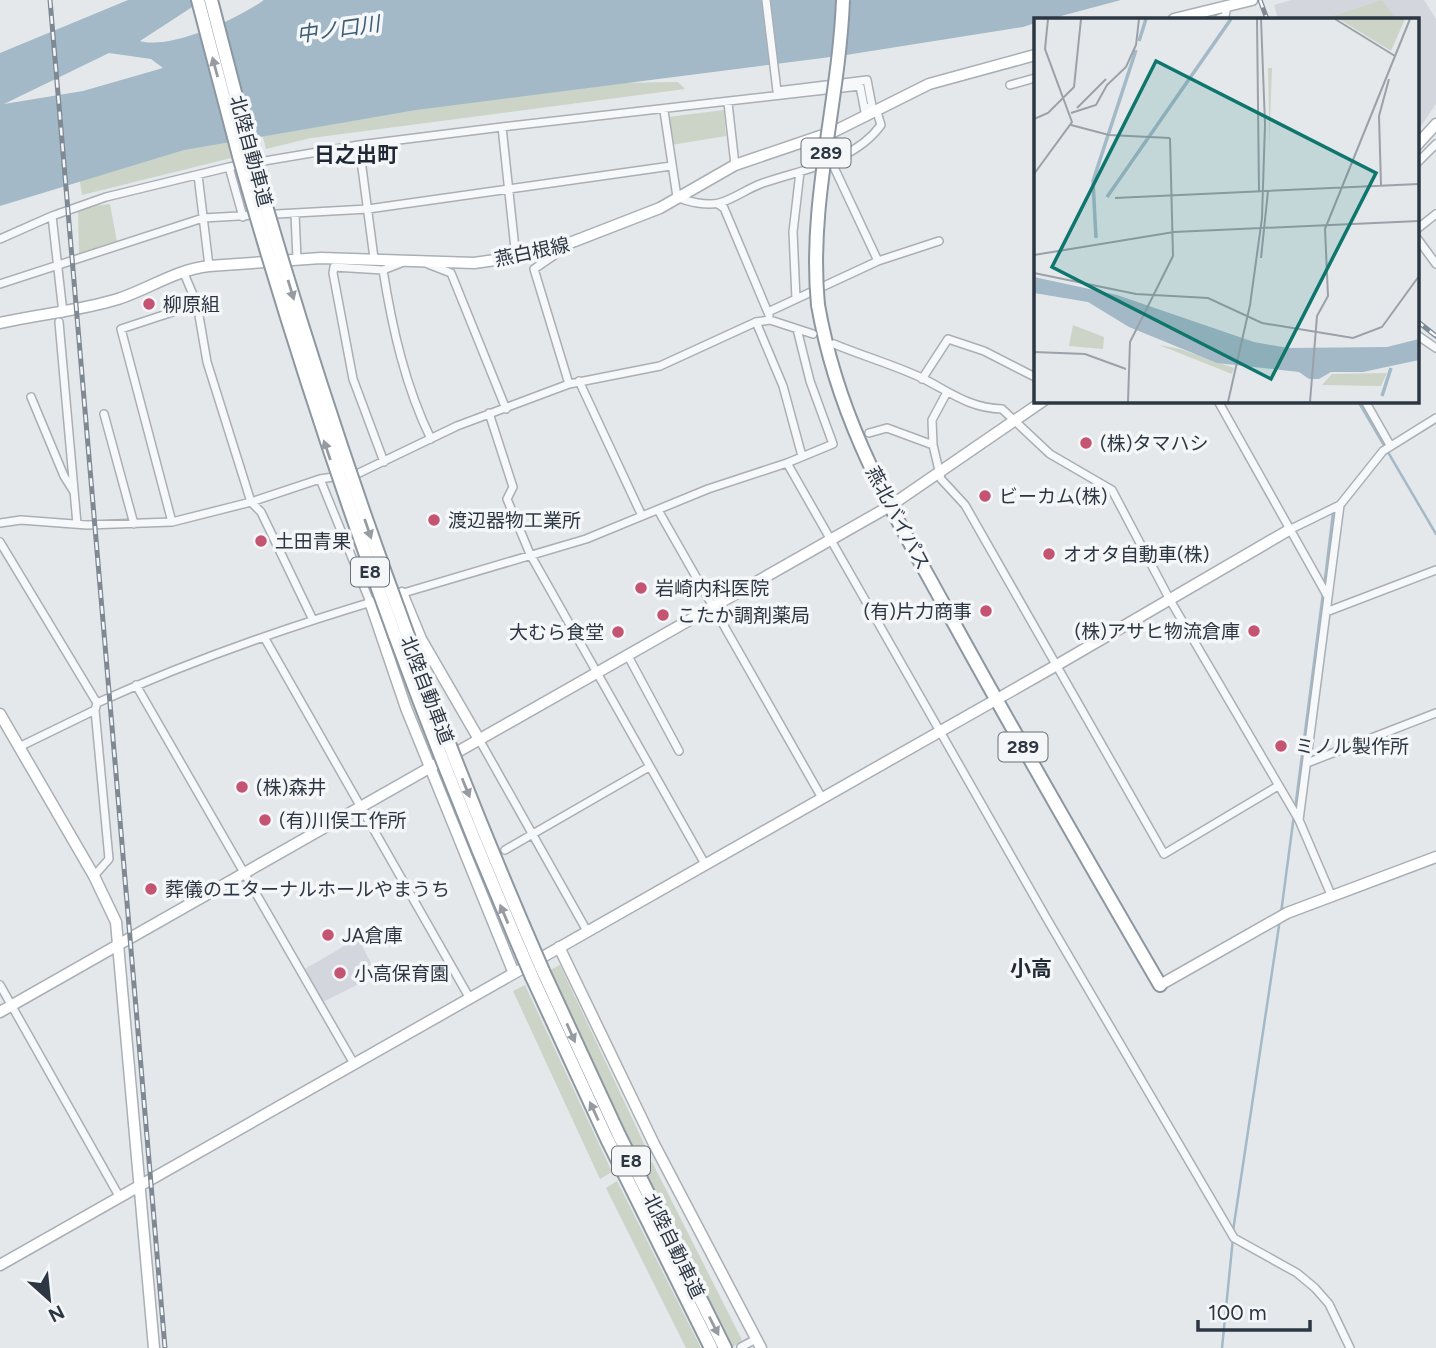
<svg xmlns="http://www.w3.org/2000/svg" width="1436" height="1348" font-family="Figtree,'Noto Sans JP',sans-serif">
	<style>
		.built { fill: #d3d7dd }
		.green { fill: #cbd4c6 }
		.water { fill: #a3b9c8; fill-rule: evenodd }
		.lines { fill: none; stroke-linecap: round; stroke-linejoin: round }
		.stream { stroke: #a3b9c8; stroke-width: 2.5 }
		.street-casing { stroke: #a9afb5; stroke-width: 10 }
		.secondary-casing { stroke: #a9afb5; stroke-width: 13 }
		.highway-casing { stroke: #8d97a1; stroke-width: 16 }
		.street { stroke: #f7f8fa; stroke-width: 7 }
		.secondary { stroke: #fff; stroke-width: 10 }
		.highway { stroke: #fff; stroke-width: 12 }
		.rail-casing { stroke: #7f8994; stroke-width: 5 }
		.rail { stroke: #f4f6f8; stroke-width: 2.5; stroke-dasharray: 8; stroke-linecap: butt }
		.highway-bridge-casing { stroke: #8d97a1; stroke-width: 16; stroke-linecap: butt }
		.highway-bridge { stroke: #fff; stroke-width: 12 }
		.oneway { fill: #969ba1 }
		.poi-dot { fill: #c55473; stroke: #f4f6f8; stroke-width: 2.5 }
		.labels { text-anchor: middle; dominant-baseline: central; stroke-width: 7; stroke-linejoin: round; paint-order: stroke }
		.shield { fill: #f4f6f8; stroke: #697079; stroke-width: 2 }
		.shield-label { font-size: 18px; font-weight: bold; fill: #2d3743 }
		.street-label { font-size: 19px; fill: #2d3743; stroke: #f4f6f8 }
		.poi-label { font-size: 19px; fill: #2d3743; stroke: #f4f6f8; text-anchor: start }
		.water-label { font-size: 21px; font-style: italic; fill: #3a5b74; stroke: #f4f6f8 }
		.neighbourhood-label { font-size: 21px; font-weight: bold; fill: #1f2834; stroke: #f4f6f8 }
		.inset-river { fill: none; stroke: #a3b9c8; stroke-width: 3.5 }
		.inset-road { fill: none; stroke: #9ba1a8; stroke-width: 2 }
		.view { fill: #0f766e; fill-opacity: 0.15; stroke: #0f766e; stroke-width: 3.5 }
		.inset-edge { fill: none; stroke: #2d3743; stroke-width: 3.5 }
	</style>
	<rect width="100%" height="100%" fill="#e4e8eb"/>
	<path class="built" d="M1291,0H1424L1436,19V104L1417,132V19H1278L1274,5Z
		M358,938L377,975L321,1003L303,970Z"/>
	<path class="green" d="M1382,0L1396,19H1327V18Z
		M678,82L685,89L311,138L266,149L261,130L609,83Z
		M724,110L726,136L671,145L668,117Z
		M226,137L231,158L82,195L79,176Z
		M110,204L117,242L79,255L78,208Z
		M560,965L647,1150L637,1157L550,970Z
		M525,985L612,1172L600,1179L513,991Z
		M652,1162L742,1340L733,1347L643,1167Z
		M617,1181L701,1348H686L606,1188Z"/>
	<path class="water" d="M128,0H203L140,41C171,50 237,19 264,0H1121L1050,19H1035V23L1023,27L846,55L416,110L184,150L0,206V53ZM109,53L151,59L163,68L83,91L4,104Z"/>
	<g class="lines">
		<path class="stream" d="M1358,401L1436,534
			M1324,587L1333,513
			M1295,809L1323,593
			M1281,913L1294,815
			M1233,1231L1280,919
			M1222,1348L1233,1238"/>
		<defs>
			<path id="street" d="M766,0L777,91L867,80L872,106L865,109
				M1218,19L1225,16L1227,7
				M1010,85L1035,78
				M728,103L735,165
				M664,111L677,197C688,202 707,206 719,203C734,199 748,188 763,183C804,169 854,162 881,125L877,112
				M832,163L878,261
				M1417,163L1436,144
				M198,175L209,266
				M718,204L724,208L769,315
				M295,214L297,259
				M52,216L106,197L229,167
				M243,217L229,167L359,145
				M1417,229L1436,214
				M1417,238L1436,264
				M0,239L52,216L63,313
				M565,248L534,269L569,384
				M374,258L359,145L502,127
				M516,258L502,127L860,86L866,117
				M401,263L383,270C392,327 405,386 431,439
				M428,264L451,273L506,409
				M383,270L334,267L333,273L353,379L384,462
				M183,271L197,304L207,362L251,502L261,512L313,620
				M0,284L203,218L368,209L671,166
				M796,299L793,232L800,172
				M768,312L878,261L939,241
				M59,322L77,524
				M756,322L783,386L802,456
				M1417,335L1436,348
				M834,344C863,356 894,365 922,378C950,392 969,408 1002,409L1050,454L1112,490L1170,600L1299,820L1332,897
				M922,379L948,339L984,351L1035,377
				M579,381L642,516
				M946,394L932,420L933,445L941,479L965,505L1164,854L1278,786
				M31,397L64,476L74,492
				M1218,401L1328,597
				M1365,401L1390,445
				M489,413L513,487L507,499L530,554L705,864
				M104,414L134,524
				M869,433L887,428L933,445
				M787,463L1047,919L1234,1238L1297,1273L1315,1288L1329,1304L1350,1348
				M320,479L370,602
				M658,510L822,798
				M172,522L121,329L197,304
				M0,523L21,520L87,525L172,522L251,502L320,479L359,473L457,426L569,384L660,366L756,322L770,320L813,334
				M1289,530L1340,505L1383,451L1436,418
				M0,542L97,703
				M400,594L586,539L708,489L787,463L833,444L810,381L797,329
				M1326,612L1436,570
				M264,637L469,997
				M628,656L679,751
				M136,685L353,1062
				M480,741L587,931
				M19,747L95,710L97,703C190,661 287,627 385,598
				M1307,763L1436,713
				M1299,820L1340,505
				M505,850L649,767
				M94,876L109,859L95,710
				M0,985L119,1196
				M741,1347L756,1339"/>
			<path id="secondary" d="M1174,19L1252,0
				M1417,145L1436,124
				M0,323C39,314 79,311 118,299C149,289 175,270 209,266L321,258L474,263L544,253L660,208L735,165L835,131L929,84L1035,55
				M402,593L421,639L480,741
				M370,602L406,708L513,971
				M0,714L94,876L116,922L154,1348
				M559,947L654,1144L761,1348
				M1160,985L1287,913L1436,857
				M0,1012L890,506L1043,401
				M0,1265L1057,665L1289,530"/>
			<path id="highway" d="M198,0L239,156
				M211,0L251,154
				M818,305C839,425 893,511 950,616C1018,740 1089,863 1160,985
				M543,971L619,1135L725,1348
				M532,977L607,1139L711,1348"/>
		</defs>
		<use href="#street" class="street-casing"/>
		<use href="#secondary" class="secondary-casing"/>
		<use href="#highway" class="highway-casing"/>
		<use href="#street" class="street"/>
		<use href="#secondary" class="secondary"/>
		<use href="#highway" class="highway"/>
		<defs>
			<path id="rail" d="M50,0L165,1348
				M1260,0L1267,19
				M1417,321L1436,336"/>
		</defs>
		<use href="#rail" class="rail-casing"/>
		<use href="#rail" class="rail"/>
		<defs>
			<path id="highway-bridge" d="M251,154C330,433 427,705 543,971
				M239,156C319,438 415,708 532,977
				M818,305C808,203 839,102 843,0"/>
		</defs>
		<use href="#highway-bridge" class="highway-bridge-casing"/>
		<use href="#highway-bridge" class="highway-bridge"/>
	</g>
	<defs><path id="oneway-solid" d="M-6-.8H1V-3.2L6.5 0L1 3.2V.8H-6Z" transform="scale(1.75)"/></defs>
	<g class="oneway">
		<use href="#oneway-solid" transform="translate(215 67) rotate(-105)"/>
		<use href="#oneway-solid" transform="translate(291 290) rotate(73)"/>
		<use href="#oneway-solid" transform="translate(327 450) rotate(-109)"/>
		<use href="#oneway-solid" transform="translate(368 529) rotate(71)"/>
		<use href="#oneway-solid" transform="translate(466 788) rotate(68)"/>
		<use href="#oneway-solid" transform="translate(504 914) rotate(-113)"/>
		<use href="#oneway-solid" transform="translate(571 1033) rotate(66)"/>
		<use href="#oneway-solid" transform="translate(594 1111) rotate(-115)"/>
		<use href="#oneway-solid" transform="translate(714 1326) rotate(63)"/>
	</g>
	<g class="poi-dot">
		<circle cx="149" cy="304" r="7"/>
		<circle cx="1086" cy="443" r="7"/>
		<circle cx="985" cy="496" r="7"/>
		<circle cx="434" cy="520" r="7"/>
		<circle cx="261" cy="541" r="7"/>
		<circle cx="1049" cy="554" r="7"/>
		<circle cx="641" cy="588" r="7"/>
		<circle cx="986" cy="611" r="7"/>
		<circle cx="663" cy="615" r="7"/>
		<circle cx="1254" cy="631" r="7"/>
		<circle cx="618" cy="632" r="7"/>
		<circle cx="1281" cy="746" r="7"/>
		<circle cx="242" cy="787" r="7"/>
		<circle cx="265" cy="820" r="7"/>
		<circle cx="151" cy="889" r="7"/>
		<circle cx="328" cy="935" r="7"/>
		<circle cx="340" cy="973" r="7"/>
	</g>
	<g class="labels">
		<g class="shield">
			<rect x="801.5" y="138.5" width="49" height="29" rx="5"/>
			<rect x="351" y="557.5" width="38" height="29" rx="5"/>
			<rect x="998.5" y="732.5" width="49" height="29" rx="5"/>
			<rect x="612" y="1146.5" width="38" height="29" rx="5"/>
		</g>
		<g class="shield-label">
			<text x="826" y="153">289</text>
			<text x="370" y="572">E8</text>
			<text x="1023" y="747">289</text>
			<text x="631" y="1161">E8</text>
		</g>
		<g class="street-label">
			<text transform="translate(251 151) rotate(75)">北陸自動車道</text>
			<text transform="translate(532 252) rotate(-12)">燕白根線</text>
			<text transform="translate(898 518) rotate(62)">燕北バイパス</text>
			<text transform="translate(427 690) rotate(69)">北陸自動車道</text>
			<text transform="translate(674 1246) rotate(64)">北陸自動車道</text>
		</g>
		<g class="poi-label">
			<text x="163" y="304">柳原組</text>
			<text x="1100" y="443">(株)タマハシ</text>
			<text x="999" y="496">ビーカム(株)</text>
			<text x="448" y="520">渡辺器物工業所</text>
			<text x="275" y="541">土田青果</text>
			<text x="1063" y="554">オオタ自動車(株)</text>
			<text x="655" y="588">岩崎内科医院</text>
			<text x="972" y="611" text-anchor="end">(有)片力商事</text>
			<text x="677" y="615">こたか調剤薬局</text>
			<text x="1240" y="631" text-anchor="end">(株)アサヒ物流倉庫</text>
			<text x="604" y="632" text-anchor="end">大むら食堂</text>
			<text x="1295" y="746">ミノル製作所</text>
			<text x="256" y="787">(株)森井</text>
			<text x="279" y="820">(有)川俣工作所</text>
			<text x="165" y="889">葬儀のエターナルホールやまうち</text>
			<text x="342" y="935">JA倉庫</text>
			<text x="354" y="973">小高保育園</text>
		</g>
		<g class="water-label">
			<text transform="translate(338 29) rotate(-8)">中ノ口川</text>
		</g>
		<g class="neighbourhood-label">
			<text x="356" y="154">日之出町</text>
			<text x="1031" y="968">小高</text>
		</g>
	</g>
	<g transform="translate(1034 18)">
		<rect width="385" height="385" fill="#e4e8eb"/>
		<path d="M305,1H371L357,33ZM234,50H238L235,133V97ZM39,307L70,319L69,331L35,328ZM125,327L146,331L200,350L198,356ZM353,355L347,368L288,367L298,356Z" fill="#cbd4c6"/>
		<path d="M0,259L83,277L220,324L254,330L353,329L385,321V342L329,354H297L285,361H275L265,354L183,345L95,309L54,284L0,275Z" fill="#a3b9c8"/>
		<path class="inset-river" d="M105,23L112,1M73,179L197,1M62,220L59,163L102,32M348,378L357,350"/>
		<path class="inset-road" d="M223,1L225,173M301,1L361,38M43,90L72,61M37,95L62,87L73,67L92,49L102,27L105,1M0,101L14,95L40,69L47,1M37,107L75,117L136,120M0,156L38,104L11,31L14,1M347,167L345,98L355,61M81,180L385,166M0,237L140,214L385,203M227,240L234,173M0,255L102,276L174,280L228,305L319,320L348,309L385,258M0,334L51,336L92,351M94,384L96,324L139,238L136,120M194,384L216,287L228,200L231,106L227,1M276,384L283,298L294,278L291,211L376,1"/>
		<path class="view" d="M122,43L342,155L237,361L18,249Z"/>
		<rect width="385" height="385" class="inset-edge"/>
	</g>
	<g transform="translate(49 1299) rotate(153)" stroke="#f4f6f8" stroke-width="5" paint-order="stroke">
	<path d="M0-5L12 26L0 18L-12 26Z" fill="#2d3743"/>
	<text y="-10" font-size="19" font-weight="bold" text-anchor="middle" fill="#2d3743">N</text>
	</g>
	<path d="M1198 1320v10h112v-10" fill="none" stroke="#2d3743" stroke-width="3.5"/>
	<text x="1208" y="1320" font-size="21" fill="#2d3743" stroke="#f4f6f8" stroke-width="5" paint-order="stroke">100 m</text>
</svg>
